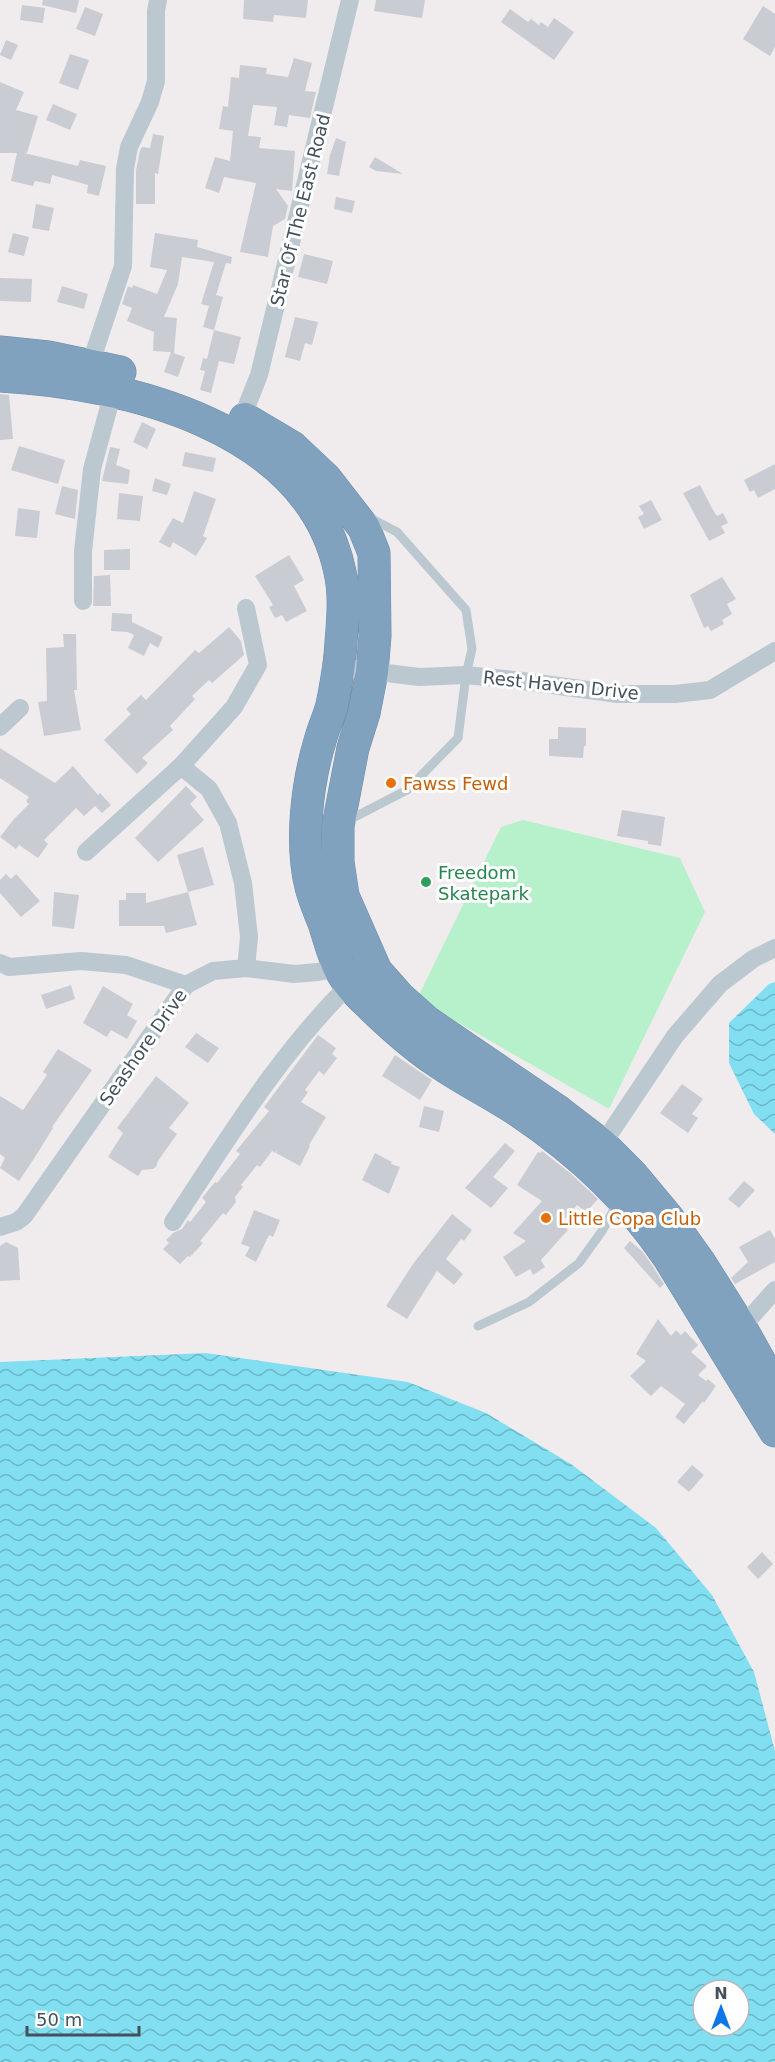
<svg xmlns="http://www.w3.org/2000/svg" width="775" height="2062" font-family="'DejaVu Sans',sans-serif">
	<style>
		.garden { fill: #b7f1cb }
		.water { fill: url(#water-waves); fill-rule: evenodd }
		.building { fill: #c9ccd2 }
		.lines { fill: none; stroke-linecap: round; stroke-linejoin: round }
		.highway-casing { stroke: #6c8dab; stroke-width: 33 }
		.lane { stroke: #bcc8d0; stroke-width: 9 }
		.street { stroke: #bcc8d0; stroke-width: 18 }
		.highway { stroke: #81a2bf; stroke-width: 32 }
		.food-dot { fill: #e8710a; stroke: #fff; stroke-width: 2 }
		.leisure-dot { fill: #2e9e5b; stroke: #fff; stroke-width: 2 }
		.labels { text-anchor: middle; dominant-baseline: central; stroke-width: 6; stroke-linejoin: round; paint-order: stroke }
		.street-label { font-size: 18px; fill: #44515b; stroke: #fff }
		.food-label { font-size: 18px; fill: #c56008; stroke: #fff; text-anchor: start }
		.leisure-label { font-size: 18px; fill: #27864d; stroke: #fff; text-anchor: start }
	</style>
	<defs>
		<pattern id="water-waves" width="16" height="10" patternUnits="userSpaceOnUse" patternTransform="scale(1.5)"><rect width="16" height="10" fill="#81dff1"/><path d="M0 5q4-4 8 0t8 0" fill="none" stroke="#6bb7c6"/></pattern>
	</defs>
	<rect width="100%" height="100%" fill="#f0eced"/>
	<path class="garden" d="M523,820L680,858L705,912L609,1109L417,999L501,827Z"/>
	<path class="water" d="M775,982V1134L754,1114L729,1063V1023L769,984Z
		M206,1353L408,1382L486,1413L571,1464L656,1528L712,1595L754,1672L775,1751V2062H0V1362ZM703,1990H739V2026H703Z"/>
	<path class="building" d="M43,0H79L76,13L42,5Z
		M244,0H308L306,18L274,15L273,22L243,19Z
		M376,0H425L422,18L374,11Z
		M22,5L45,8L43,23L20,20Z
		M763,6L775,14V47L770,56L743,39Z
		M85,7L103,14L95,36L76,29Z
		M510,9L528,22L531,19L539,25L541,22L548,27L554,18L574,32L554,60L501,22Z
		M6,40L18,45L11,60L0,55Z
		M70,54L89,60L78,90L59,83Z
		M294,58L312,63L305,91L316,92L310,118L289,115L287,127L274,125L277,107L253,105L248,136L261,137L259,148L295,151L292,191L276,189L288,206L285,219L273,226L268,257L240,252L256,183L224,177L219,193L205,188L215,157L230,161L233,131L219,129L223,106L228,107L231,77L239,78L240,65L267,68L266,74L288,77Z
		M0,82L24,92L16,110L38,116L27,153H24L78,166L80,160L106,166L99,196L87,193L88,185L52,175L50,184L35,181L33,186L11,181L17,153H0Z
		M53,104L77,114L70,130L46,120Z
		M153,134L164,136L158,174L155,173V204H136V170L140,150L142,147L150,148Z
		M336,138L346,142L339,176L327,174L330,155Z
		M375,157L403,174L376,171L369,167Z
		M336,197L355,201L352,213L334,209Z
		M36,204L54,208L49,231L32,228Z
		M13,233L29,237L24,256L8,252Z
		M155,233L198,240L197,247L232,257L231,264L226,263L216,295L223,297L214,330L203,327L209,306L201,304L214,262L182,257L178,284L164,317L177,318L174,353H173L185,357L178,377L164,372L171,352L153,351L154,332L127,321L132,308L122,304L128,286L132,288L133,285L157,294L167,270L150,267Z
		M304,254L333,261L327,284L298,277Z
		M0,278L32,279L31,302L0,301Z
		M62,286L88,294L84,309L57,302Z
		M295,317L318,322L312,345L305,343L300,361L285,357Z
		M214,330L241,337L234,364L219,361L211,393L200,390L205,371L200,370L203,358L207,359Z
		M0,394L9,395L13,439L0,440Z
		M142,422L156,429L147,449L133,442Z
		M19,446L65,460L58,484L11,470Z
		M110,447L120,449L116,465L130,470L128,484L102,481Z
		M185,452L216,458L213,472L182,466Z
		M775,464V489L758,498L754,490L750,492L744,480Z
		M155,478L171,484L167,495L152,491Z
		M700,485L713,510L717,516L723,513L728,523L721,526L725,533L709,541L683,493Z
		M62,486L78,490L75,519L55,514Z
		M194,491L216,499L203,536L207,538L196,556L173,542L170,548L159,542L173,518L183,523Z
		M119,493L143,496L140,521L117,519Z
		M651,500L662,520L644,529L638,517L644,514L639,506Z
		M18,508L40,511L37,538L15,536Z
		M130,549V570H104V550Z
		M289,555L304,580L294,586L307,611L286,622L282,615L275,618L269,607L273,605L255,576Z
		M110,575L111,606H93L94,576Z
		M722,577L736,599L727,604L732,614L722,620L724,624L711,631L708,626L704,628L690,595Z
		M112,613L132,614V622L163,637L158,648L150,643L144,656L128,648L134,635L128,632L111,631Z
		M229,627L241,641L244,655L212,683L209,680L192,696L195,699L170,726L173,730L142,758L148,763L137,774L104,740L131,714L126,709L141,695L146,700L195,650L199,653Z
		M63,634H76L77,690H74L81,730L44,736L38,702L47,701L46,648L64,647Z
		M558,727L586,728V746H584L583,758L549,756V739H558Z
		M0,748L55,783L73,766L98,795L100,793L111,805L102,813L95,806L84,816L76,808L44,840L48,844L38,858L19,845L16,849L0,837L14,819L29,804L26,801L29,797L0,778Z
		M186,786L197,797L190,804L204,820L158,862L135,838Z
		M622,810L665,817L661,846L648,844V841L617,836Z
		M203,847L214,885L188,892L177,855Z
		M6,874L11,879L16,874L40,901L21,917L0,893V880Z
		M54,892L79,895L74,929L52,926Z
		M188,892L197,925L166,933L164,926H119V900H126V893H146V903Z
		M71,985L75,999L46,1009L41,995Z
		M103,986L133,1004L127,1015L137,1021L127,1039L111,1030L107,1037L83,1023Z
		M196,1033L219,1048L208,1063L185,1047Z
		M318,1035L336,1048L332,1054L337,1058L324,1075L319,1071L305,1090L308,1092L301,1102L326,1117L309,1145L310,1146L300,1166L276,1153L278,1149L275,1153L272,1151L260,1167L257,1165L241,1185L243,1187L235,1197L236,1202L226,1215L223,1213L200,1241L203,1243L190,1257L188,1256L180,1264L163,1249L169,1243L166,1240L173,1233L182,1229L188,1220L190,1222L206,1202L202,1198L215,1182L217,1183L240,1154L236,1151L269,1111L264,1107Z
		M58,1049L92,1070L52,1127L53,1128L35,1157L19,1181L0,1168L5,1158L0,1154V1096L23,1110L47,1075L43,1072Z
		M395,1055L432,1080L420,1100L382,1076Z
		M156,1076L189,1103L169,1128L177,1134L158,1161L156,1167L153,1169L142,1170L138,1176L108,1157L123,1133L117,1128Z
		M682,1084L703,1099L692,1114L698,1118L688,1133L660,1113Z
		M424,1106L444,1111L439,1132L419,1127Z
		M505,1143L515,1151L493,1177L508,1188L491,1208L465,1188Z
		M542,1151L570,1173L598,1199L586,1212L577,1205L561,1223L568,1230L541,1260L545,1267L533,1275L530,1269L516,1277L503,1257L526,1241L513,1233L542,1201L517,1185L538,1152L540,1153Z
		M375,1153L392,1162L391,1164L400,1167L389,1194L362,1180Z
		M744,1181L755,1190L739,1208L728,1199Z
		M254,1210L280,1220L273,1237L269,1235L256,1262L245,1256L250,1247L241,1244Z
		M452,1214L472,1230L464,1241L461,1239L446,1259L463,1274L454,1285L437,1271L407,1319L386,1306L413,1264Z
		M770,1230L775,1239V1262L735,1284L731,1278L748,1262L739,1247Z
		M630,1241L642,1251L654,1268L664,1284L660,1288L624,1248Z
		M6,1242L18,1248L20,1280L0,1281V1246Z
		M658,1319L671,1336L676,1330L681,1335L685,1331L698,1345L691,1352L707,1366L698,1375L706,1381L708,1379L716,1386L704,1403L703,1401L684,1424L675,1417L685,1404L661,1386L651,1396L630,1376L646,1361L636,1354Z
		M692,1465L704,1475L689,1492L677,1482Z
		M762,1552L773,1564L758,1579L747,1567Z"/>
	<g class="lines">
		<defs>
			<path id="highway" d="M0,352L48,357L120,372
				M0,376C127,383 310,427 340,572C345,594 343,619 341,642C340,663 336,685 332,705C329,717 323,729 320,741C307,784 300,843 311,887C314,899 319,911 324,923C329,938 333,956 341,971C349,986 362,997 374,1009C394,1028 415,1047 438,1062C464,1080 493,1094 520,1112C578,1151 630,1199 669,1258L775,1431
				M245,419L292,447L326,479L364,528L374,553L375,636L372,672L364,713L353,748L338,826V862L343,896L376,971L399,997L427,1022L559,1112L602,1145L633,1176L668,1218L700,1263L741,1328L775,1389"/>
		</defs>
		<use href="#highway" class="highway-casing"/>
		<path class="lane" d="M345,822L407,790L458,738L466,675L472,649L466,610L397,532L370,518
			M478,1326L529,1302L579,1263L602,1231L618,1202"/>
		<path class="street" d="M90,365L123,266L125,169L129,147L150,102L156,81V11L158,0
			M242,418L259,375L350,0
			M83,601V551L92,469L113,392
			M338,667L419,677L466,675L515,680L618,694H675L710,690L775,651
			M0,727L20,708
			M181,766L209,789L228,823L243,883L249,937L246,968
			M86,852L181,766L234,707L258,665L246,608
			M0,963L9,967L81,961L126,965L186,985
			M602,1145L675,1036L720,984L753,959L775,948
			M173,1222C227,1140 279,1054 349,985
			M0,1227L16,1222L24,1216L186,985L213,971L246,968L294,974L318,972L339,968
			M741,1328L775,1290"/>
		<use href="#highway" class="highway"/>
	</g>
	<g class="food-dot">
		<circle cx="391" cy="783" r="6"/>
		<circle cx="546" cy="1218" r="6"/>
	</g>
	<circle class="leisure-dot" cx="426" cy="882" r="6"/>
	<g class="labels">
		<g class="street-label">
			<text transform="translate(300 210) rotate(-76)">Star Of The East Road</text>
			<text transform="translate(561 685) rotate(6)">Rest Haven Drive</text>
			<text transform="translate(143 1047) rotate(-55)">Seashore Drive</text>
		</g>
		<g class="food-label">
			<text x="403" y="783">Fawss Fewd</text>
			<text x="558" y="1218">Little Copa Club</text>
		</g>
		<g class="leisure-label">
			<text x="438" y="872">Freedom<tspan x="438" dy="21">Skatepark</tspan></text>
		</g>
	</g>
	<g transform="translate(721 2008)"><circle r="28" fill="#ffffff" stroke="#b4b9bd" stroke-width="1.5"/>
	<path d="M0-4.5L10 22L0 15L-10 22Z" fill="#0e77e8"/>
	<text y="-9" font-size="16" font-weight="bold" text-anchor="middle" fill="#44515b">N</text>
	</g>
	<path d="M27 2026v9h112v-9" fill="none" stroke="#44515b" stroke-width="3"/>
	<text x="36" y="2026" font-size="18" fill="#44515b" stroke="#ffffff" stroke-width="4.5" paint-order="stroke">50 m</text>
</svg>
